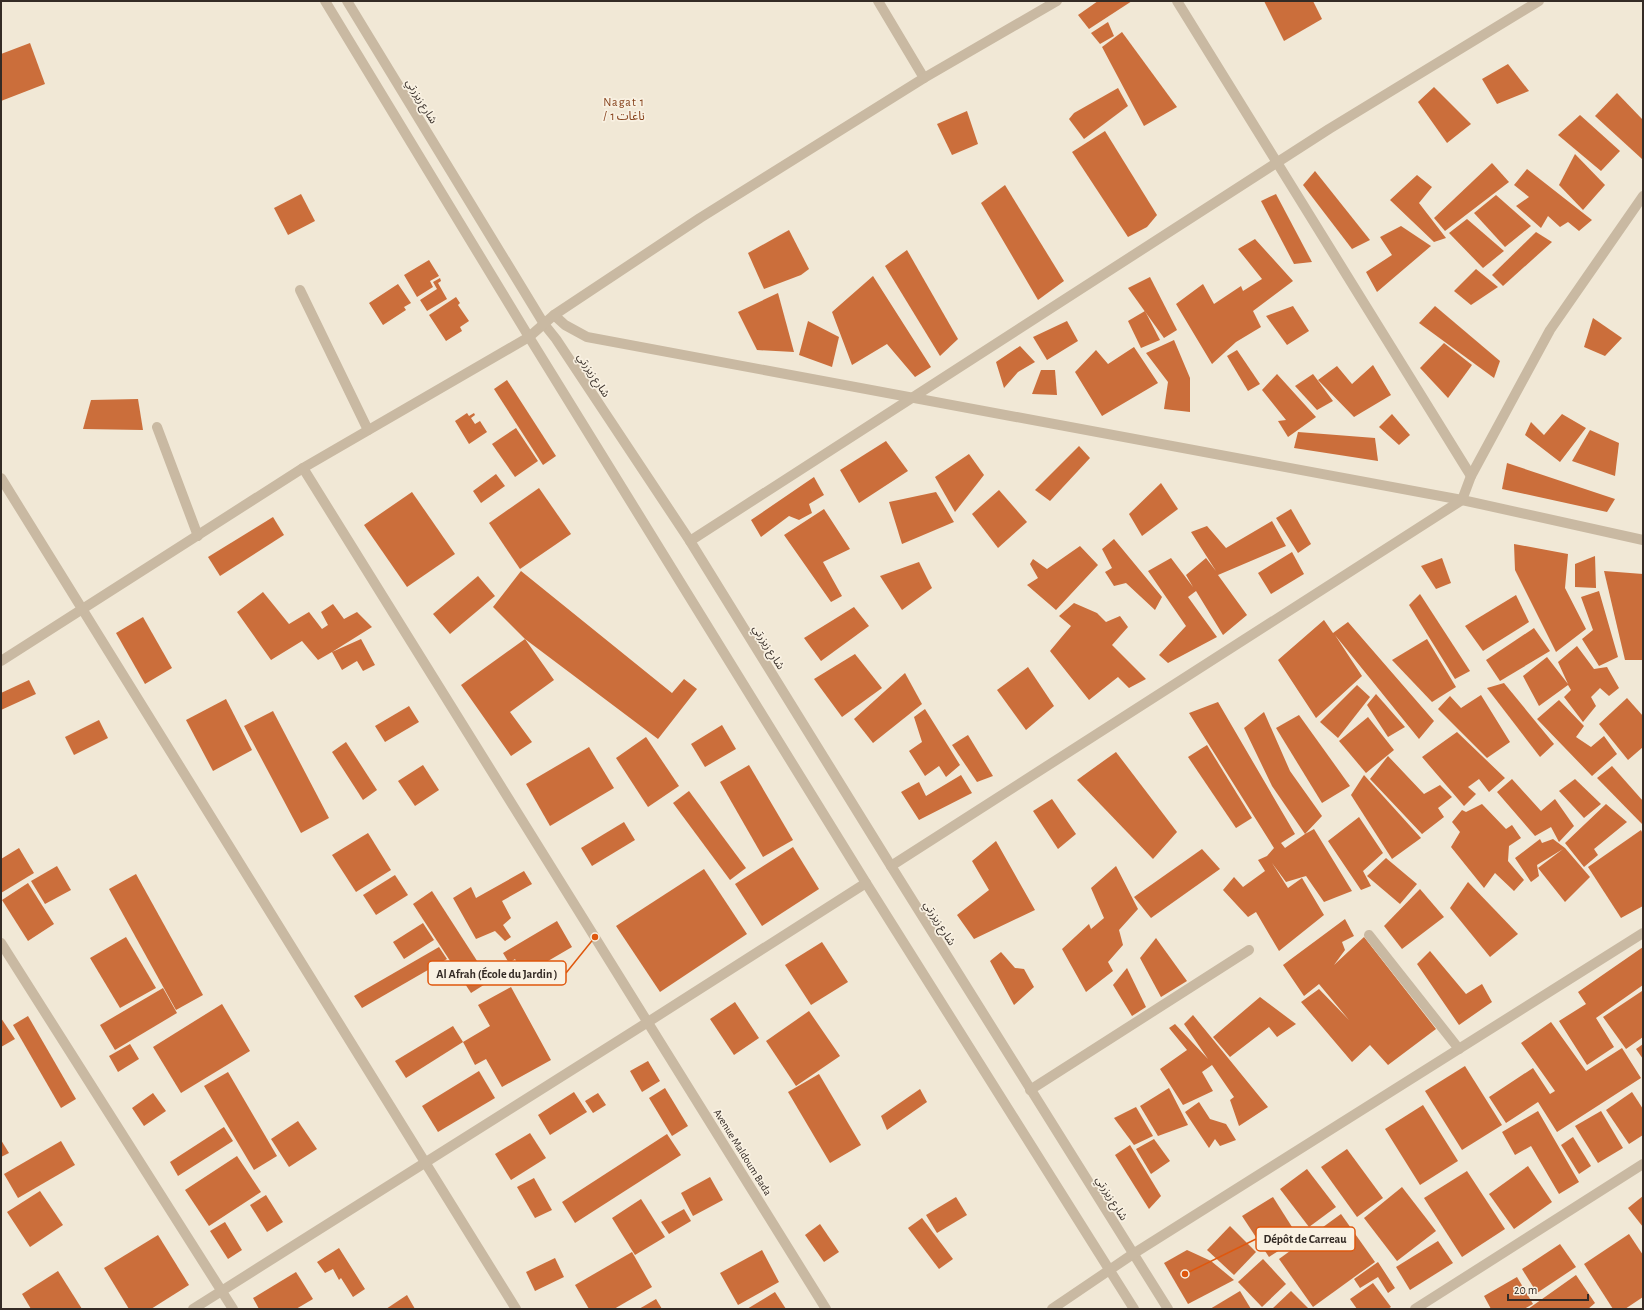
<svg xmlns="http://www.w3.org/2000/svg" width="1644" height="1310" viewBox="0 0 1644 1310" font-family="'Alegreya Sans','Noto Sans Arabic',sans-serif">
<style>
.building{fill:#cb6e3b}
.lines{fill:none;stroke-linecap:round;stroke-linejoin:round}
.minor{stroke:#c9b9a2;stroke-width:10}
.labels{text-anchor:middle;stroke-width:3.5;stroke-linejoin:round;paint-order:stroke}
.street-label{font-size:11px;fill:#342b25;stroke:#f9f1e2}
.neighbourhood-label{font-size:12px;letter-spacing:1px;fill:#85411b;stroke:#f9f1e2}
.leader{fill:none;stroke:#df570d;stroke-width:1.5}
.callout-dot{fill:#df570d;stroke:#f9f1e2;stroke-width:1.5}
.callout{fill:#f9f1e2;stroke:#df570d;stroke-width:1.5}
.callout-label{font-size:12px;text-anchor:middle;font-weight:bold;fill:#342b25}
</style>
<rect width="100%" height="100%" fill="#f1e8d6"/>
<g class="building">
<polygon points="1098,1 1132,1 1089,29 1078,15"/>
<polygon points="1264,1 1313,1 1322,19 1284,41"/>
<polygon points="1108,22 1114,36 1100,44 1091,33"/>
<polygon points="1122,32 1177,107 1144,126 1102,47"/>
<polygon points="30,43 45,84 1,101 1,54"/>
<polygon points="1508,64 1529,91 1497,104 1482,79"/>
<polygon points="1434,87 1471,124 1447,143 1418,102"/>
<polygon points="1118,88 1128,106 1084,139 1069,119 1074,113"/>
<polygon points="1617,93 1643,120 1642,159 1595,116"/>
<polygon points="967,111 978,144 952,155 937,124"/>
<polygon points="1580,115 1620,151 1601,171 1558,135"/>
<polygon points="1105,131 1157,215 1147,227 1128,237 1072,152"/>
<polygon points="1575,154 1605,185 1583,210 1559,185"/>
<polygon points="1492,163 1509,182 1445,231 1434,218"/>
<polygon points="1527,169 1592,220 1579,231 1568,222 1560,227 1548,216 1541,228 1516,206 1529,197 1514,185"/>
<polygon points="1315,171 1370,240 1352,249 1303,185"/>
<polygon points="1417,175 1432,187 1419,203 1446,238 1434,242 1390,200"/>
<polygon points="1005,185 1064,281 1038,300 981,203"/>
<polygon points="301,194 315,221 288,235 274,208"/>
<polygon points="1276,194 1312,262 1294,264 1261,201"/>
<polygon points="1496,195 1531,226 1505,247 1474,213"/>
<polygon points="1467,219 1504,251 1483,268 1449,233"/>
<polygon points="1401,226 1431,246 1377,292 1366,272 1392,255 1380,237"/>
<polygon points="789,230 809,269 801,275 764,289 748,253"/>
<polygon points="1536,232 1552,242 1503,286 1492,275"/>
<polygon points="1255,239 1293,281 1253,311 1261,327 1236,342 1212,364 1176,304 1203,284 1214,304 1241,286 1243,291 1262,279 1238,249"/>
<polygon points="907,250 958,339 940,356 885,266"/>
<polygon points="429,260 439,276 430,281 433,287 417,297 404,275"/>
<polygon points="1476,269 1498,287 1471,305 1454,291"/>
<polygon points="873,276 931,367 915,377 887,344 852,365 832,312"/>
<polygon points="1150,277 1177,330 1164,338 1128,288"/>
<polygon points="440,278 441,281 438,283 447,299 427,311 420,300 437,289 433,282"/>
<polygon points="398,284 411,303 404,307 406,310 383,325 369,303"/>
<polygon points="778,293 794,352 757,350 738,312"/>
<polygon points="456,297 460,303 458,305 469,321 460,327 462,331 446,341 429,315"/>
<polygon points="1293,306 1309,331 1287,345 1266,316"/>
<polygon points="1435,306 1500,361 1494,378 1419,323"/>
<polygon points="1145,311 1160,340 1141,348 1128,321"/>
<polygon points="1593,318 1622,338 1605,356 1584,347"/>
<polygon points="808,321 839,337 832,367 799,355"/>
<polygon points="1067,321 1078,341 1047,360 1033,337"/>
<polygon points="1174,340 1190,378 1190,412 1164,409 1168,382 1146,353"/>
<polygon points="1444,343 1472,365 1448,398 1420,368"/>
<polygon points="1020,346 1035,362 1018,372 1004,388 996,362"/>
<polygon points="1134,347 1158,383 1102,416 1075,372 1096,350 1108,364"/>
<polygon points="1237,350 1260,384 1248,391 1227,356"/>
<polygon points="1373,365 1391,395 1354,417 1318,380 1337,366 1352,384"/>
<polygon points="1041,370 1055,370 1057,395 1032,394"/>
<polygon points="1277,374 1316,417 1288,437 1278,421 1286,420 1262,390"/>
<polygon points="1313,374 1333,401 1317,410 1295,386"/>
<polygon points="507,380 556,456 543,465 494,389"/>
<polygon points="138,399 143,430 83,429 91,400"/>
<polygon points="467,413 469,416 474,413 475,415 471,418 475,424 480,421 487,432 469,444 455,421"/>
<polygon points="1392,414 1410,435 1399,445 1379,427"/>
<polygon points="1562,414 1586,428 1560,462 1525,435 1531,422 1544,435"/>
<polygon points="516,428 538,461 515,477 492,444"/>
<polygon points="1590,430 1619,443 1615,476 1572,461"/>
<polygon points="1298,432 1375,438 1378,461 1294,448"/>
<polygon points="886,441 908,471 859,503 840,470"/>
<polygon points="1079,446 1090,458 1050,501 1035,490"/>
<polygon points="969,454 984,475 955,512 935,477"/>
<polygon points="1507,463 1615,499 1607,512 1502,489"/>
<polygon points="496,474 505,486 481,503 473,491"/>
<polygon points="814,477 824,495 809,504 812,513 799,520 789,516 761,537 751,520"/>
<polygon points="1161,483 1178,509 1142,536 1129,514"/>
<polygon points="539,488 571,534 520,569 489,523"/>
<polygon points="999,490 1027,522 998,548 972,514"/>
<polygon points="412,492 455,554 407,587 364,525"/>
<polygon points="936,492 954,522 902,544 889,502"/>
<polygon points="824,509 850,549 823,562 842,596 831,602 784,535"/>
<polygon points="1291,509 1311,544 1298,553 1276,518"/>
<polygon points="273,517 284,535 220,576 208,557"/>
<polygon points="1272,521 1286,546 1218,575 1247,615 1223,635 1196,591 1188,597 1217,637 1168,663 1159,655 1186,626 1148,571 1171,558 1193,587 1186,575 1206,558 1216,571 1191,532 1207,526 1226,548"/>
<polygon points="1114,539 1162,597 1155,610 1126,583 1114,586 1105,572 1112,568 1102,549"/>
<polygon points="1514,544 1568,554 1565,588 1586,629 1556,652 1515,570"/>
<polygon points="1080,546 1098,565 1056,610 1027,585 1038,578 1030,564 1033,559 1047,569"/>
<polygon points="1292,552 1304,574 1271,594 1258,573"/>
<polygon points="1595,556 1596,588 1575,587 1575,564"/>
<polygon points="1442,558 1451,583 1436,589 1421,566"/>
<polygon points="919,562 932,588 902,610 880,576"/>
<polygon points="521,571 672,693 684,679 697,689 658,739 525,639 493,607"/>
<polygon points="1604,571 1643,574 1643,660 1625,660"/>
<polygon points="478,576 495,596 450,634 433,614"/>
<polygon points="1599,591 1618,657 1599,666 1582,639 1593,630 1581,597"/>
<polygon points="263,592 289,624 309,612 322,629 328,625 321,612 333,604 344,619 357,612 372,627 332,652 361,639 375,665 363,671 357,661 342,670 332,652 318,660 302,641 271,660 237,612"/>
<polygon points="1420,594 1470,671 1455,679 1409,605"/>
<polygon points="1516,595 1529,622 1483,651 1465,626"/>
<polygon points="1074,603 1097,613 1106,622 1120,616 1128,627 1112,645 1146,679 1129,688 1118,677 1089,700 1050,651 1071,626 1059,616"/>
<polygon points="854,607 869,626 821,661 804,638"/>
<polygon points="143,617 172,668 145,684 116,633"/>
<polygon points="1324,620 1333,633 1348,622 1434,721 1419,739 1335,635 1362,676 1316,718 1278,660"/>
<polygon points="1534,628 1550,651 1500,681 1486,660"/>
<polygon points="525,639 554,680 510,712 532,742 511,756 461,685"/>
<polygon points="1427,639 1456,687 1432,702 1392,660"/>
<polygon points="1577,646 1594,669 1607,667 1619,688 1609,696 1600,688 1591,697 1596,706 1583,722 1564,697 1571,690 1568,685 1539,706 1523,676 1547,657 1568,684 1558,662"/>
<polygon points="855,654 882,688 842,717 814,679"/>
<polygon points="1028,667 1054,706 1026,730 997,690"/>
<polygon points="905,673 922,704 873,743 854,719"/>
<polygon points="29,680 36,694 1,710 1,693"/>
<polygon points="1504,683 1554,744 1540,757 1487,688"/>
<polygon points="1357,685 1370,697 1338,738 1320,722"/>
<polygon points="1376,694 1405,727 1388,737 1367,705"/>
<polygon points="1481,695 1510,742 1487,758 1438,709 1450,696 1461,708"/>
<polygon points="1627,698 1643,716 1643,747 1628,760 1599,724"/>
<polygon points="226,699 252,750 213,771 186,720"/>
<polygon points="1559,700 1584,726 1576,737 1591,747 1604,736 1617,754 1592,776 1537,719"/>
<polygon points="1218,702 1295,834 1281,843 1285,848 1305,834 1272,786 1244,728 1264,712 1290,771 1322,816 1305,834 1314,829 1352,891 1324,902 1306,876 1286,882 1272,863 1288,888 1302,878 1324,915 1279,951 1256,912 1248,917 1223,890 1234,877 1243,887 1265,871 1258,860 1267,856 1274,848 1189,713"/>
<polygon points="409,706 419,722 385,742 375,726"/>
<polygon points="925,709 960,765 946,777 939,766 925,776 909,751 922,742 914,717"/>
<polygon points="273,711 329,818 301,833 244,726"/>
<polygon points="1299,715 1350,786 1322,803 1276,728"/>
<polygon points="1368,717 1394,750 1366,773 1339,741"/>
<polygon points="99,720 108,738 74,755 65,737"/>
<polygon points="722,725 736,749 705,767 691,744"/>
<polygon points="1457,732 1505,778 1489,792 1479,779 1468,787 1476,794 1464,806 1422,757"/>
<polygon points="968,735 993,776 977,782 952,745"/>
<polygon points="646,737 679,786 648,807 616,758"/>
<polygon points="346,742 377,790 363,800 332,752"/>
<polygon points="1207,745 1252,818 1236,828 1188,757"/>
<polygon points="589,747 614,788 550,826 526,784"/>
<polygon points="1116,752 1177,832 1153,859 1077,780"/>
<polygon points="1388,756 1424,794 1440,785 1452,797 1438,808 1444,817 1422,834 1370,779"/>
<polygon points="423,765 439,790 415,806 398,781"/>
<polygon points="749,765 793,840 763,857 720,782"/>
<polygon points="1612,766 1643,801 1643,825 1597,778"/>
<polygon points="961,775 972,793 919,820 901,792 919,782 926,796"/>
<polygon points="1364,775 1421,838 1392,859 1351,795"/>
<polygon points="1512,779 1541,811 1555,799 1574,826 1559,842 1551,827 1535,836 1497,792"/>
<polygon points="1575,779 1601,804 1584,818 1559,791"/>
<polygon points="689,791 746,868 730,880 673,803"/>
<polygon points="1052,799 1076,834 1058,849 1033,811"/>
<polygon points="1482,804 1506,829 1512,825 1521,838 1509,846 1508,861 1524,880 1514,891 1495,873 1484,888 1451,847 1460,832 1452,822 1462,810 1466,812"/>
<polygon points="1606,804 1627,822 1594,849 1598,855 1584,867 1565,843"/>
<polygon points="1359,817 1383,853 1363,871 1371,886 1361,890 1328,841"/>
<polygon points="624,822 635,840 592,866 581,848"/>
<polygon points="1641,830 1643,834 1643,906 1621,918 1588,867"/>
<polygon points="368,833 391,870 356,892 332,855"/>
<polygon points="1540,839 1542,843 1553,839 1565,848 1590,877 1565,902 1538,868 1563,849 1537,865 1539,876 1531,882 1515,858"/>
<polygon points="996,841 1035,910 974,939 957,915 989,890 972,861"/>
<polygon points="793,847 819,889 762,926 735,884"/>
<polygon points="19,848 34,873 1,893 1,859"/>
<polygon points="1202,849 1220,869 1151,918 1134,897"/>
<polygon points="1386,858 1417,884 1400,904 1367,876"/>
<polygon points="57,866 71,890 45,904 31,881"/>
<polygon points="1116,866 1138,909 1119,930 1123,945 1108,962 1113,971 1086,992 1062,949 1089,924 1091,929 1104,918 1091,888"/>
<polygon points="704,869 747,934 660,992 616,926"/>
<polygon points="524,871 532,884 502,901 511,918 503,925 511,937 505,941 495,931 476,939 453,898 471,887 476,898"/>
<polygon points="136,874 203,995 176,1010 109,889"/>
<polygon points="395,875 408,895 376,915 363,895"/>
<polygon points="1468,882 1518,934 1490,957 1450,908"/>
<polygon points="28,883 54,924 28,941 2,900"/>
<polygon points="1420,889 1444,917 1402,949 1384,926"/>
<polygon points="432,891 490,981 471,993 413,904"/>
<polygon points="1345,919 1354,936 1342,942 1345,950 1334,965 1364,937 1436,1029 1388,1065 1370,1045 1352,1062 1301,1002 1319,989 1349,1020 1319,984 1304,996 1283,965"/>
<polygon points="557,921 572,947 524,975 515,959 509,963 503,953"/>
<polygon points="423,923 434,940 404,959 393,942"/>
<polygon points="126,937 156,988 120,1008 90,958"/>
<polygon points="1156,938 1187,981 1161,997 1140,958"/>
<polygon points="822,942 848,982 811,1005 785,965"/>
<polygon points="439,947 447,959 362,1008 354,996"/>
<polygon points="1643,947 1643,985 1596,1018 1614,1047 1587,1065 1559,1021 1586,1004 1578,992"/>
<polygon points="1430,951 1466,994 1482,984 1492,1002 1459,1025 1417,964"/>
<polygon points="1001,952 1015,968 1024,969 1034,987 1014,1005 990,961"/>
<polygon points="1127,968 1146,1007 1132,1016 1113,985"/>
<polygon points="511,987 551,1060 502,1087 486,1059 475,1065 463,1042 490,1026 478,1005"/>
<polygon points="163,988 177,1013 115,1050 100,1025"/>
<polygon points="1642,991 1643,992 1643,1037 1626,1049 1603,1017"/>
<polygon points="1260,997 1296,1024 1277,1037 1269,1027 1230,1057 1213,1037"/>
<polygon points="735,1002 759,1038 734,1055 710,1019"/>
<polygon points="222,1004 250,1051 181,1093 153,1047"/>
<polygon points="809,1011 840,1056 796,1086 766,1041"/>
<polygon points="1193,1015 1268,1107 1239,1126 1230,1100 1234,1097 1212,1065 1202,1072 1213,1091 1183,1105 1160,1069 1187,1050 1169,1028 1175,1024 1208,1059 1184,1024"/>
<polygon points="28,1016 76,1099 61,1108 13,1025"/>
<polygon points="1,1018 15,1039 1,1047"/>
<polygon points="1551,1022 1586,1071 1622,1048 1641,1078 1557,1132 1538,1102 1506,1123 1489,1097 1533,1068 1550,1094 1555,1091 1521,1043"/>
<polygon points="453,1026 463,1042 406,1078 395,1061"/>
<polygon points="130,1044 139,1059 118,1072 109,1056"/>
<polygon points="1643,1044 1643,1059 1636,1049"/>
<polygon points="648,1061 660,1081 642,1092 630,1071"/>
<polygon points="1465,1066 1502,1125 1462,1150 1425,1091"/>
<polygon points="479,1071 495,1098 438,1132 422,1106"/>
<polygon points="228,1072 277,1156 254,1170 204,1086"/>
<polygon points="819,1074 861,1145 830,1163 788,1092"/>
<polygon points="665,1088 688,1126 672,1136 649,1098"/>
<polygon points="1169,1088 1188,1125 1158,1136 1140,1106"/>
<polygon points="920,1089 927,1102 887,1130 881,1116"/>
<polygon points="574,1092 587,1112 550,1135 538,1115"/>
<polygon points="1632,1092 1643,1109 1643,1135 1629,1144 1606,1110"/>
<polygon points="153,1093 166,1111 144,1126 132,1108"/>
<polygon points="598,1093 606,1105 593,1113 585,1101"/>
<polygon points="1199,1102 1210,1119 1226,1124 1236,1140 1220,1146 1215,1139 1209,1148 1185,1112"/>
<polygon points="1423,1105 1458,1161 1420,1185 1385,1129"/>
<polygon points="1136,1107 1153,1136 1134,1145 1114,1118"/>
<polygon points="1538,1111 1579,1182 1559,1194 1531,1146 1515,1155 1502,1132"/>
<polygon points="1601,1111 1623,1148 1598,1163 1575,1126"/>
<polygon points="298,1121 317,1149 289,1167 271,1139"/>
<polygon points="224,1127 233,1141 178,1176 170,1162"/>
<polygon points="530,1133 546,1158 511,1180 495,1154"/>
<polygon points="667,1134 681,1155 575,1223 562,1202"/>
<polygon points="1573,1137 1591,1166 1579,1174 1561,1145"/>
<polygon points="1154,1139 1170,1161 1151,1174 1136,1149"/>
<polygon points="1,1140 9,1153 1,1157"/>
<polygon points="61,1141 75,1165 18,1198 4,1174"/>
<polygon points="1130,1145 1161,1196 1149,1209 1115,1155"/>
<polygon points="1347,1149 1383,1198 1357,1217 1321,1167"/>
<polygon points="237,1156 261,1192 209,1226 185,1190"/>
<polygon points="1528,1166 1552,1202 1514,1229 1489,1194"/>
<polygon points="1307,1169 1336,1207 1309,1227 1280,1189"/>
<polygon points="1467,1171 1505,1229 1462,1257 1424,1198"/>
<polygon points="710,1177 723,1200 693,1216 681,1193"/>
<polygon points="534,1178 552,1210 535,1218 517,1187"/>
<polygon points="1402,1187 1436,1231 1397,1261 1364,1218"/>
<polygon points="40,1191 63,1225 30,1247 7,1212"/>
<polygon points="266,1195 283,1222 267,1232 250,1205"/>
<polygon points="1643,1196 1643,1227 1628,1208"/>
<polygon points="956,1197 967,1215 937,1233 926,1215"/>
<polygon points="1273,1197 1299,1238 1269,1257 1242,1216"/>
<polygon points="641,1199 665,1237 635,1255 612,1218"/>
<polygon points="684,1209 691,1221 669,1234 661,1222"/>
<polygon points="1341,1214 1375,1262 1313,1307 1279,1259"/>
<polygon points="922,1218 953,1259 939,1269 908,1228"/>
<polygon points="225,1222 242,1250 228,1259 210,1231"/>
<polygon points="820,1224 839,1252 824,1262 805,1235"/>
<polygon points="1230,1226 1256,1252 1234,1275 1207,1250"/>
<polygon points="1629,1234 1643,1255 1643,1297 1625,1309 1613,1309 1584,1264"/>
<polygon points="158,1235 189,1285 151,1309 129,1309 104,1268"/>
<polygon points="1438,1241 1453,1263 1410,1290 1396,1267"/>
<polygon points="1560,1244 1576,1267 1537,1293 1522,1269"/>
<polygon points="339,1248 365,1289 353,1297 341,1278 339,1280 333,1269 325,1273 317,1262"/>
<polygon points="762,1250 779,1282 738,1305 720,1273"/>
<polygon points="1187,1250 1211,1261 1234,1280 1188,1304 1164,1263"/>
<polygon points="632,1252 652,1287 614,1309 589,1309 575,1285"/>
<polygon points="555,1258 564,1277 535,1291 526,1272"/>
<polygon points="1263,1259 1286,1284 1262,1307 1238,1282"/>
<polygon points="1378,1262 1395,1288 1388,1293 1378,1277 1360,1288 1354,1279"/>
<polygon points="58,1271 82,1309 31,1309 22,1294"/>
<polygon points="296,1272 313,1299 296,1309 259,1309 253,1298"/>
<polygon points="1576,1275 1595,1303 1588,1309 1528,1309"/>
<polygon points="1517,1277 1533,1304 1524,1309 1491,1309 1484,1296"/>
<polygon points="1373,1283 1391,1307 1388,1309 1357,1309 1350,1299"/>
<polygon points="1240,1291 1251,1309 1210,1309"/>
<polygon points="1291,1291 1309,1309 1272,1309"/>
<polygon points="775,1292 786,1309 747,1309"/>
<polygon points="407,1295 415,1309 386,1309"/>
<polygon points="656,1299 662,1309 639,1309"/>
</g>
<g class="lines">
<g class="minor">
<polyline points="325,1 529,337 866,883 1134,1309"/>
<polyline points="347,1 544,324 556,339 690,541 891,866 1168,1309"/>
<polyline points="878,1 924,78"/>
<polyline points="1177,1 1471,476"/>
<polyline points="300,290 368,430"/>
<polyline points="554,315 565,325 587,337 1462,500 1643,540"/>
<polyline points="157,427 198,536"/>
<polyline points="303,468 826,1309"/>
<polyline points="1,478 516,1309"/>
<polyline points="690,541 1329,129 1539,1"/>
<polyline points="1,661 303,468 529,337 554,315 700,218 924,78 1057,1"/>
<polyline points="891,866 1462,500 1471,476 1550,330 1643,196"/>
<polyline points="1369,935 1459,1049"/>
<polyline points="1,943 233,1309"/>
<polyline points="1030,1090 1249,950"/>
<polyline points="193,1309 648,1022 866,883"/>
<polyline points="1052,1309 1133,1254 1643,933"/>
<polyline points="1415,1309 1643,1164"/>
</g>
</g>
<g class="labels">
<g class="street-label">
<text transform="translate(422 101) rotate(59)" y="4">شارع زيزرتي</text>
<text transform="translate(594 375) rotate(57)" y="4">شارع زيزرتي</text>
<text transform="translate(769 647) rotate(58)" y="4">شارع زيزرتي</text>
<text transform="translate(940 923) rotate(58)" y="4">شارع زيزرتي</text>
<text transform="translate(743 1152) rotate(58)" y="4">Avenue Maldoum Bada</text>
<text transform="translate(1112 1198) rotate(58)" y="4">شارع زيزرتي</text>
</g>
<g class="neighbourhood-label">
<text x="624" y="106">Nagat 1<tspan x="624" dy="14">/ ناغات 1</tspan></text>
</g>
</g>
<path class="leader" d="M595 937L566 973M1185 1274L1256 1239"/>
<g class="callout-dot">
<circle cx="595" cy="937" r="4"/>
<circle cx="1185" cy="1274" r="4"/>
</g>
<g class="callout">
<rect x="428" y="961" width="138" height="24" rx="4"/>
<rect x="1256" y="1227" width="99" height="24" rx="4"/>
</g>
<g class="callout-label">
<text x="497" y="978">Al Afrah (École du Jardin )</text>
<text x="1305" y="1243">Dépôt de Carreau</text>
</g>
<rect width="1644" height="1310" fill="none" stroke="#342b25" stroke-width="4"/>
<path d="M1508 1294v6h80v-6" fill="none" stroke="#342b25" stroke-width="2"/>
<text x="1514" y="1294" font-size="12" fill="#342b25" stroke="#f9f1e2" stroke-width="3" paint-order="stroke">20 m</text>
</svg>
